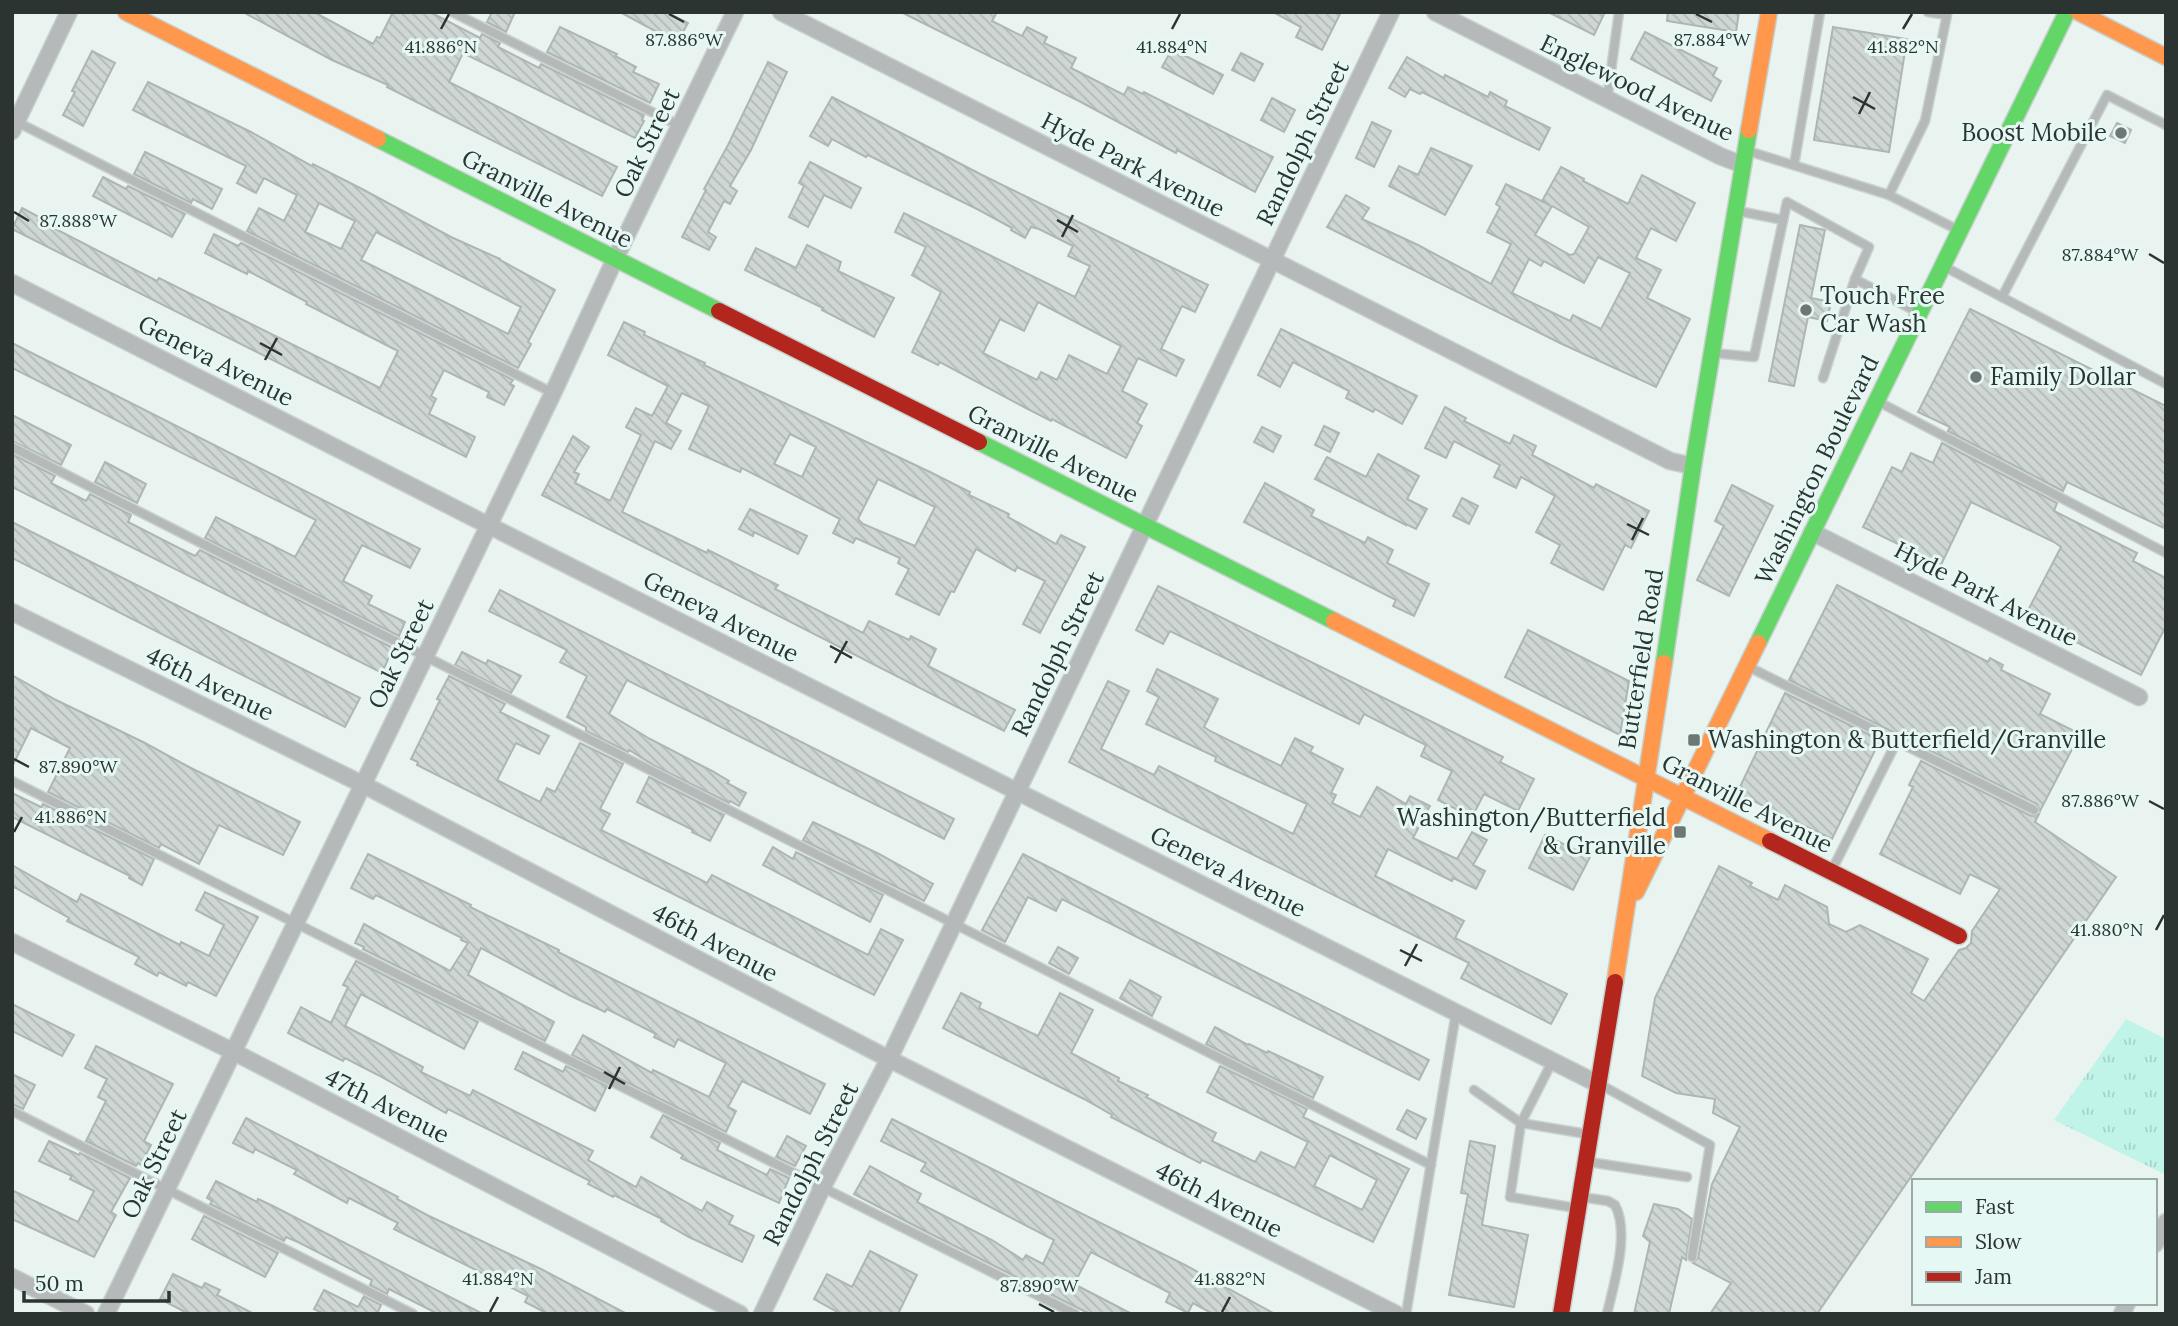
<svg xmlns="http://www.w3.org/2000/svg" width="2178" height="1326" viewBox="0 0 2178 1326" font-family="Lora,serif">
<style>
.grass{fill:url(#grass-tufts)}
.building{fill:url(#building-back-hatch);stroke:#aeb6b4;stroke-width:2;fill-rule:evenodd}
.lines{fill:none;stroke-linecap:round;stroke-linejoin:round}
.lane-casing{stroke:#c8d1ce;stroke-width:11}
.street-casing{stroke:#c8d1ce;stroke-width:19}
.fast-casing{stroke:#c8d1ce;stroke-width:19}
.slow-casing{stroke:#c8d1ce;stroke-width:19}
.jam-casing{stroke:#c8d1ce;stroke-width:19}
.lane{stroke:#b6b9b9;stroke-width:8}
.street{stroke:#b6b9b9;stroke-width:16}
.fast{stroke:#63d668;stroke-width:16}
.slow{stroke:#ff974d;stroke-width:16}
.jam{stroke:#b3261e;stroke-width:16}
.ticks{fill:none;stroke:#2c3432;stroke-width:2.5}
.poi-dot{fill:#6e7775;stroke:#e5f8f4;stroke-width:2.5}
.labels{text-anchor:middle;stroke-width:6;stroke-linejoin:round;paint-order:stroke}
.street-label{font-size:24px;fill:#2c3432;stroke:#e5f8f4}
.poi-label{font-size:24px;fill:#2c3432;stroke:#e5f8f4;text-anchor:start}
.ticks-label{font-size:18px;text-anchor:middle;fill:#2c3432;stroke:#e5f8f4;stroke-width:6;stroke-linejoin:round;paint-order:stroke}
</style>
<defs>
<pattern id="grass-tufts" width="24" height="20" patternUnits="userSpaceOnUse" patternTransform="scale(1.75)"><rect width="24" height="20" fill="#c1f4e9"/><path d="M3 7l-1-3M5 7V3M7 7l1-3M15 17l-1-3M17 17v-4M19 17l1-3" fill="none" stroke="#a6d2c8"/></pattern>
<pattern id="building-back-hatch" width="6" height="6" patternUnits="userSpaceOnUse" patternTransform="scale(1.75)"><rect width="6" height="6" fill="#cfd7d5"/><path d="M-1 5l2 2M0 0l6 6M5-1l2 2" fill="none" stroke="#b2b9b7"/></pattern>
</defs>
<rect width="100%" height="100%" fill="#e9f4f1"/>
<polygon class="grass" points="2126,1019 2166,1039 2166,1175 2054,1120"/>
<g class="building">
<polygon points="243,12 314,12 373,44 377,37 380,38 393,12 430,12 480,38 482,34 500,43 498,47 539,68 541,64 644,115 642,120 644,121 635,138 463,53 449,82 617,167 602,196 387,87 388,85 332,60"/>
<polygon points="492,12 515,12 506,32 487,22"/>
<polygon points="620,12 666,12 688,23 677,43"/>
<polygon points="901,12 997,12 992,21 1022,36 1027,27 1047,37 1044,43 1076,58 1071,68 1124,95 1128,87 1143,94 1144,92 1273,157 1255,192 1177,150 1176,153 1079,101"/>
<polygon points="1273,12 1341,12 1322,50 1296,37 1301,27"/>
<polygon points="1548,12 1605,12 1594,35"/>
<polygon points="1668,12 1739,12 1736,32 1667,21"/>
<polygon points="560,27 617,54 615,56 636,67 633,72 659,84 650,103 547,52"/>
<polygon points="1833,27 1907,39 1889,152 1814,140"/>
<polygon points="1645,32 1717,68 1713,76 1721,81 1711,101 1631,59"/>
<polygon points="1172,49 1223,75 1213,94 1162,67"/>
<polygon points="92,51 115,63 83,126 63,115 75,92 72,91"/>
<polygon points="1241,53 1263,64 1254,81 1232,70"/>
<polygon points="1407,57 1444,78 1445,75 1488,97 1490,92 1507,101 1505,106 1550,128 1539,150 1422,92 1420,94 1410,89 1405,97 1389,88"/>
<polygon points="768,62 787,72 751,150 730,186 737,191 730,204 724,201 708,232 716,237 709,250 682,237 706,190 704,189 728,145"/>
<path d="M148 82 251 132 312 166 313 164 362 189 451 237 500 259V260L555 290 528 342 531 344 518 368 247 231 259 208 284 221 297 195 264 178 256 193 237 183 246 166 133 110ZM319 203 355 221 341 249 305 232ZM376 232 521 307 508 334 361 260Z"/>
<path d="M832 97 982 175 1208 285 1195 312 1182 306 1161 349 1184 360 1176 376 1138 358 1122 391 1147 404 1137 423 1142 426 1126 458 1052 419 1051 421 1024 407 940 362 938 365 912 352 941 292 912 275 926 247 895 232 904 213 1075 297 1090 266 1068 256 1073 246 1039 229 1031 227 1025 238 1011 230 1012 228 979 210 868 155 866 157 832 139 828 146 810 136ZM1038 302 1121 346 1107 374 1069 355 1057 380 1041 372 1037 380 983 353 1000 319 1024 331Z"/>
<polygon points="1272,98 1295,110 1284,132 1261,120"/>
<polygon points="1372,122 1391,131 1374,167 1356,158"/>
<polygon points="2117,123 2131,130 2125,143 2110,136"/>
<polygon points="1431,148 1472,166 1445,215 1389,186 1399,166 1418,175"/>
<polygon points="145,152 222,189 212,209 193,199 191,203 134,174"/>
<polygon points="810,162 861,188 851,208 824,195 808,227 789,217 804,186 799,183"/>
<path d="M1561 167 1584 179 1583 181 1628 204 1642 175 1695 203 1676 241 1651 228 1636 258 1661 270 1647 298 1690 319 1656 387 1560 343 1327 227 1346 195 1369 208 1362 219 1418 245 1491 284 1511 244 1487 232 1500 207 1496 204 1506 184 1550 205 1542 201ZM1552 206 1589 227 1574 254 1570 255 1535 235ZM1598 257 1630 273 1601 329 1573 315 1570 321 1512 293 1529 259 1541 266 1544 261 1584 283Z"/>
<polygon points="103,177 126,189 128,186 185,214 172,237 93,196"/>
<polygon points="22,208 39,217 38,220 157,281 159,278 380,388 398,351 306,304 307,302 248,271 247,274 205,253 214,234 238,246 241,243 513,380 510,384 514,386 504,405 487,397 489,392 444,370 431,396 436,399 429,414 475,437 466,457 12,229"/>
<polygon points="1800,225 1825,230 1811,298 1831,302 1827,321 1808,317 1794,386 1769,381"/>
<polygon points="807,245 841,262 838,271 894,298 874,337 822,310 823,308 745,270 756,248 796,268"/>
<polygon points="1970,309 2166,406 2166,529 2067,482 2063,491 1948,431 1950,427 1918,412"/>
<path d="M624 322 645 332 644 335 705 363 704 365 930 472 970 492 969 495 1009 514 1008 517 1056 544 1061 535 1085 547 1040 633 1023 624 1045 581 1017 567 1015 571 976 549 954 592 951 591 939 615 896 594 909 569 898 563 900 558 856 538 853 543 833 533 840 519 742 468 740 472 689 449 709 406 682 393 666 423 681 431 671 449 655 441 622 512 707 553 708 550 778 585 775 589 863 633 869 621 909 640 911 636 936 649 928 666 1015 710 1004 731 542 495 573 436 589 447 574 472 579 474 575 483 610 501 641 435 626 427 636 408 652 416 668 386 608 355ZM790 434 816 447 802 477 774 464ZM878 479 935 507 915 546 863 524 858 519Z"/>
<polygon points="1281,329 1417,396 1402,424 1375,409 1373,412 1346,398 1349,391 1293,362 1280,387 1258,375"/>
<polygon points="12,343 420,549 410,568 362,545 343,581 372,596 368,604 405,622 399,636 205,538 216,517 295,557 316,520 12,368"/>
<polygon points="1445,407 1466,418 1464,421 1510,444 1514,435 1536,446 1532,455 1594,488 1596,484 1649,511 1631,548 1625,545 1603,590 1551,563 1560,545 1536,532 1555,496 1521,477 1516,488 1494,477 1500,465 1454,441 1446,458 1425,448"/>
<polygon points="12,415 71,445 61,465 12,441"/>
<polygon points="1324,426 1339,433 1330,452 1315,445"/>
<polygon points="1262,427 1281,436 1273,452 1254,442"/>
<polygon points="1942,443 2057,503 2054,511 2137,553 2133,561 2166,578 2166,626 2141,675 2025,616 2061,547 2054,542 1971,502 1941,565 1863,527 1892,467 1902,472 1911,453 1933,463"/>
<polygon points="12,454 55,476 51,483 86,501 90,494 131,515 128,522 171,544 195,556 200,550 393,648 382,673 12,487"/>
<polygon points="1378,454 1419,476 1407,499 1427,509 1416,529 1406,524 1406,525 1315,479 1327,457 1366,477"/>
<polygon points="105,462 146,484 137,503 95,482"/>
<polygon points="1265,483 1314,510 1311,516 1365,543 1368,537 1393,550 1387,563 1429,584 1414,616 1393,606 1396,600 1244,522"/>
<polygon points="1732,485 1773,506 1729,596 1697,580 1724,526 1715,521"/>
<polygon points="1462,498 1478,506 1469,524 1453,516"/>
<polygon points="750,509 807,536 798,554 754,532 753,536 739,529"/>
<polygon points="12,522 360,698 345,727 12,558"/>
<polygon points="1837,585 1988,662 1990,658 2003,665 2001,670 2050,694 2040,714 2080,734 2040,811 2037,804 1789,680"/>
<polygon points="1158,586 1503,757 1500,762 1534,779 1518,811 1484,794 1472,817 1438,800 1452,771 1421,756 1426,745 1364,714 1359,724 1170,631 1163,644 1136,630"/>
<polygon points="500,590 954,819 944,839 627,680 609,714 650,739 712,771 729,781 727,783 746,793 739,806 730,801 729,803 655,766 629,750 628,752 586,731 586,727 567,717 587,676 560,662 567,650 489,611"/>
<polygon points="1528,630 1629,681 1620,735 1505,677"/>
<polygon points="462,652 486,664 488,660 521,676 511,693 455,665"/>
<polygon points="1157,669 1218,699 1204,727 1210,731 1281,766 1295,738 1313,747 1310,752 1343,769 1331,793 1336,795 1332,803 1360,817 1377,787 1406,804 1410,796 1430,806 1413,838 1442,852 1457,859 1472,832 1487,840 1473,865 1485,871 1476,889 1453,878 1452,881 1388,849 1375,876 1464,921 1455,938 1567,994 1551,1024 1461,978 1469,963 1069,762 1108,681 1129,691 1101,749 1154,775 1159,766 1293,834 1307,804 1232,769 1215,761 1216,757 1146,724 1159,697 1147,691"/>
<polygon points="12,675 56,700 145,743 189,767 300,822 283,855 219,825 199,864 161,844 159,848 48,792 70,748 31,728 12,767"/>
<polygon points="449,676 505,704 500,712 549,736 539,754 516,743 497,780 540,802 547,788 555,792 580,743 623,764 600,809 610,814 601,830 707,883 712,875 868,955 881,929 903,940 874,995 417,765 418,762 411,759 440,700 437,699"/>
<polygon points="1785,693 1880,740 1832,839 1737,793"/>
<polygon points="1921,761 2031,816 2039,814 2035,822 2116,877 1817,1314 1710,1314 1731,1283 1693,1263 1698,1258 1712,1184 1740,1127 1713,1113 1715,1099 1676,1093 1642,1076 1655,998 1719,866 1752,883 1750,886 1778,900 1785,885 1827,907 1829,924 1846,932 1860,925 1928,959 1911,993 1924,1001 1959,950 1966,948 1971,943 1972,931 2000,889 1970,874 1960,894 1880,854 1913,787 1909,785"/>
<polygon points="649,777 724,815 710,841 692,832 693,830 637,802"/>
<polygon points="12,793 41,807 43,804 154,859 142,885 129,878 130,876 12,817"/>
<polygon points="813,822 879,854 933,884 924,901 803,840"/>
<polygon points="1545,835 1590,857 1573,890 1529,868"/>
<polygon points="773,847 793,859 796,852 883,895 870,922 763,865"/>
<polygon points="368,854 471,905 470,907 559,950 558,952 825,1084 810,1114 742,1081 728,1107 736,1111 726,1132 572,1055 583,1035 652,1073 653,1070 709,1097 726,1063 678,1039 674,1047 654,1037 656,1034 607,1009 605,1012 571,996 481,948 468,975 554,1022 545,1041 363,949 364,947 355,943 364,924 450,971 468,943 461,940 462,938 376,895 373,899 351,888"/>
<polygon points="1023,854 1429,1060 1419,1080 1062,899 1056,911 1028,897 1005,942 982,930"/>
<polygon points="12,865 77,902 81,894 180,945 181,942 209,956 224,925 196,910 205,892 258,917 216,996 188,982 186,986 159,972 157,976 135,964 139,957 67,921 69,918 12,886"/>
<polygon points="1058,947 1078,958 1069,974 1049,963"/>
<polygon points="356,961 478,1022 464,1049 361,994 345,1026 423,1067 421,1072 470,1096 473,1090 593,1151 588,1160 636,1187 641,1177 702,1211 707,1202 733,1216 729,1224 754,1236 742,1262 689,1237 661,1221 662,1219 614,1195 613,1197 588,1184 590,1181 448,1109 446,1113 378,1075 345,1058 343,1061 288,1033 301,1007 331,1023 348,987 343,985"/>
<polygon points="1130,980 1161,997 1152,1016 1120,998"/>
<path d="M961 993 981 1003 979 1008 1038 1036 1060 993 1093 1010 1071 1053 1119 1078 1118 1081 1148 1095 1146 1097 1216 1133 1212 1141 1255 1162 1261 1152 1295 1168 1308 1142 1207 1092 1220 1066 1307 1109 1303 1117 1409 1169 1373 1242 1268 1191 1202 1160 1200 1163 1111 1117 1112 1115 1084 1099 943 1028ZM1330 1155 1377 1180 1362 1210 1314 1186Z"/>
<polygon points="12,1004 74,1035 62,1056 12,1031"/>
<polygon points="1215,1027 1248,1045 1249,1044 1267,1053 1268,1051 1323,1077 1313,1098 1206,1044"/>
<polygon points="96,1046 173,1084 144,1141 151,1145 141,1165 138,1163 136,1166 86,1141 106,1101 98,1097 107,1079 85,1068"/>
<polygon points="523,1052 563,1072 566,1066 607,1086 595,1111 515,1069"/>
<polygon points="12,1074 35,1085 23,1109 12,1104"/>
<polygon points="1407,1110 1426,1119 1416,1139 1397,1129"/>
<polygon points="663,1115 720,1143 717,1150 767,1175 770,1169 789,1178 779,1203 696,1165 681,1158 683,1155 651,1137"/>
<polygon points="246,1118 398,1197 397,1199 427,1215 541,1269 627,1314 548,1314 525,1302 528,1296 394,1229 398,1223 349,1198 347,1203 327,1192 294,1174 297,1170 255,1149 253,1153 233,1143"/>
<polygon points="892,1119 1185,1265 1275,1314 1213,1314 1193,1303 1188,1313 1166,1302 1170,1293 1091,1252 1074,1284 1132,1314 1090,1314 923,1230 854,1194 870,1166 921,1194 917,1202 992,1240 1023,1260 1026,1255 1043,1264 1054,1240 921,1171 926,1163 881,1141"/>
<polygon points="787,1136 806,1146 795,1166 776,1157"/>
<polygon points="49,1141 79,1155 80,1153 130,1178 111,1212 116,1215 94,1257 12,1219 12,1190 78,1222 94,1191 70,1179 72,1176 39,1161"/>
<polygon points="1470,1141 1495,1146 1482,1225 1528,1235 1514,1307 1449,1295 1468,1194 1461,1193"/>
<polygon points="216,1181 257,1202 258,1199 273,1206 483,1314 438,1314 389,1289 387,1294 370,1285 372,1280 298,1242 286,1237 284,1241 210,1204 212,1201 207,1198"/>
<polygon points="1654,1204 1678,1209 1692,1219 1686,1260 1682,1257 1669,1314 1634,1314 1650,1242 1643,1236"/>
<polygon points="204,1216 278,1253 265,1277 192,1239"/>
<polygon points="870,1251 917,1275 898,1314 841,1314 814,1299 827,1274 852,1287"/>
<polygon points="173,1274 202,1288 205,1283 220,1290 217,1295 254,1314 189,1314 160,1299"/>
<polygon points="324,1290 358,1307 364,1296 381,1305 377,1314 324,1314 314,1309"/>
</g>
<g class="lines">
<defs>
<g id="lane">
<polyline points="452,12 680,126"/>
<polyline points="1928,12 1947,15 1925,121 1889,195 1958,230"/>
<polyline points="1607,100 1619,12"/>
<polyline points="15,121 553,393"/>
<polyline points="1748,151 1889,195"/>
<polyline points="1794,165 1820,12"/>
<polyline points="1738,211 1783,220"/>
<polyline points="1945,267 2166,384"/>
<polyline points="2002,297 2107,95 2166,125"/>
<polyline points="1713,353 1754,357 1787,202 1869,247 1855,279 1917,312"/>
<polyline points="1823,378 1855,279"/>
<polyline points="1879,402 2166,553"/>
<path d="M12 447C484 688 958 925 1431 1165"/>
<polyline points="1749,667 2034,810"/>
<polyline points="12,781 1075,1314"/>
<polyline points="1832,870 1897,741"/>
<polyline points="1552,1062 1521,1123 1510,1197 1576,1208"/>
<polyline points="1601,1085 1710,1145 1692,1257"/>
<polyline points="1474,1090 1521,1123 1587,1134"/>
<polyline points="12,1111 413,1314"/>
<polyline points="1589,1162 1687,1177"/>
<path d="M1581 1197 1608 1201 1615 1205C1630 1233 1614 1283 1607 1314"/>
<polyline points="1406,1314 1456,1013"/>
</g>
<g id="street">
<polyline points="781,12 1670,461 1693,466"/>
<polyline points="1435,12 1720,156 1743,165"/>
<polyline points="12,131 69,12"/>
<polyline points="12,283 464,513 1598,1084"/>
<polyline points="1812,532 2139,697"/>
<polyline points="12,612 364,785 889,1059 1396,1314"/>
<polyline points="12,942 234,1052 740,1314"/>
<polyline points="2155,1244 2166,1222"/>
<polyline points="12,1277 86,1314"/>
<polyline points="106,1314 553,393 615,259 735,12"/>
<polyline points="762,1314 822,1188 889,1059 1391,12"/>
<polyline points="2122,1314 2127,1303"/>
</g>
<g id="fast">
<polyline points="378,139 719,311"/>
<polyline points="979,442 1334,621"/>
<polyline points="1758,643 2067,12"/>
<polyline points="1664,663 1693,466 1749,130"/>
</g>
<g id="slow">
<polyline points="126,12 378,139"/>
<polyline points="2078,12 2166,57"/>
<polyline points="1749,130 1769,12"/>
<polyline points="1334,621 1770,841"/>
<polyline points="1636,892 1758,643"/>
<polyline points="1615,982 1664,663"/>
</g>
<g id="jam">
<polyline points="719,311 979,442"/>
<polyline points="1770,841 1959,936"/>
<polyline points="1561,1314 1615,982"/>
</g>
</defs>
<use href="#lane" class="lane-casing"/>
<use href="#street" class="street-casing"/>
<use href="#fast" class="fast-casing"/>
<use href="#slow" class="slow-casing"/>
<use href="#jam" class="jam-casing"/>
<use href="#lane" class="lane"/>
<use href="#street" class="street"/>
<use href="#fast" class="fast"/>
<use href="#slow" class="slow"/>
<use href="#jam" class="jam"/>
</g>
<path class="ticks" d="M669 14 684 22M1696 14 1712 22M441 29 449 14M1172 29 1180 14M1903 29 1912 14M1853 97 1875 109M1859 114 1870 92M14 212 29 221M1057 220 1078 232M1062 237 1073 215M2149 254 2164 263M260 343 282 355M265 360 277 338M1627 524 1649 535M1632 540 1643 518M830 646 852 658M835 663 847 641M14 759 29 767M2149 801 2164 809M14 832 22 817M2156 930 2164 915M1400 950 1422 961M1405 966 1417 944M604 1072 625 1084M609 1089 620 1067M1039 1304 1054 1312M490 1312 498 1297M1222 1312 1230 1297"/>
<g class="poi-dot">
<circle cx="2121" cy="133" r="7"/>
<circle cx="1806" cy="310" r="7"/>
<circle cx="1976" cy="377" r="7"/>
<rect x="1687" y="733" width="14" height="14" rx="3.5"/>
<rect x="1673" y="825" width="14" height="14" rx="3.5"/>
</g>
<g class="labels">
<g class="street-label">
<text transform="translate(1637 88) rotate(26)" y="8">Englewood Avenue</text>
<text transform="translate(647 143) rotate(-64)" y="8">Oak Street</text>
<text transform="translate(1303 143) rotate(-64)" y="8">Randolph Street</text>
<text transform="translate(1133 165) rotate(27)" y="8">Hyde Park Avenue</text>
<text transform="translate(547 199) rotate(27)" y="8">Granville Avenue</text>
<text transform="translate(216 361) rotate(27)" y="8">Geneva Avenue</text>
<text transform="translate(1053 454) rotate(27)" y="8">Granville Avenue</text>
<text transform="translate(1817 470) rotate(-64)" y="8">Washington Boulevard</text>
<text transform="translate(1986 594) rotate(27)" y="8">Hyde Park Avenue</text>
<text transform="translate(721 617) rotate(27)" y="8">Geneva Avenue</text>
<text transform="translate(401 654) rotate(-64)" y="8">Oak Street</text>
<text transform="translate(1058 654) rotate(-64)" y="8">Randolph Street</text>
<text transform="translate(1641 659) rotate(-81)" y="8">Butterfield Road</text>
<text transform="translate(210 684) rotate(26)" y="8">46th Avenue</text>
<text transform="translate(1747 804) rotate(27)" y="8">Granville Avenue</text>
<text transform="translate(1228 872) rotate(27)" y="8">Geneva Avenue</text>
<text transform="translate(715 943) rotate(28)" y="8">46th Avenue</text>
<text transform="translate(387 1106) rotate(27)" y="8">47th Avenue</text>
<text transform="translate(154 1164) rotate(-64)" y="8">Oak Street</text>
<text transform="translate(811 1164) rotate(-63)" y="8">Randolph Street</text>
<text transform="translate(1219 1200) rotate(27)" y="8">46th Avenue</text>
</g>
<g class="poi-label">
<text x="2107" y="141" text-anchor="end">Boost Mobile</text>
<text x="1820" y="304">Touch Free<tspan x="1820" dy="28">Car Wash</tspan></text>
<text x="1990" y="385">Family Dollar</text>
<text x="1708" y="748">Washington &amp; Butterfield/Granville</text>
<text x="1666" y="826" text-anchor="end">Washington/Butterfield<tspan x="1666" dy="28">&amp; Granville</tspan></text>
</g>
</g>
<g class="ticks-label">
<text x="684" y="46">87.886°W</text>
<text x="1712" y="46">87.884°W</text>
<text x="441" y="53">41.886°N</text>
<text x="1172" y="53">41.884°N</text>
<text x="1903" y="53">41.882°N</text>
<text x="78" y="227">87.888°W</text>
<text x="2100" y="261">87.884°W</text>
<text x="78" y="773">87.890°W</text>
<text x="2100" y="807">87.886°W</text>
<text x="71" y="823">41.886°N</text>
<text x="2107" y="936">41.880°N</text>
<text x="498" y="1285">41.884°N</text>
<text x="1230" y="1285">41.882°N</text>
<text x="1039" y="1292">87.890°W</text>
</g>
<rect width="2178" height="1326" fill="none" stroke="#2c3432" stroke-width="28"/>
<rect x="1912" y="1179" width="245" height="126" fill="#e5f8f4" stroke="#9baaa6" stroke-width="2"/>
<rect x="1926" y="1202" width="35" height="10" fill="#63d668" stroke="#9baaa6" stroke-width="2"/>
<text x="1975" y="1214" font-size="21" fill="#2c3432">Fast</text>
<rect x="1926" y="1237" width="35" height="10" fill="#ff974d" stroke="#9baaa6" stroke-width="2"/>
<text x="1975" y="1249" font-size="21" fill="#2c3432">Slow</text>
<rect x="1926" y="1272" width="35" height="10" fill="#b3261e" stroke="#9baaa6" stroke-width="2"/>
<text x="1975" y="1284" font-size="21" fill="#2c3432">Jam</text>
<path d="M24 1291v10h145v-10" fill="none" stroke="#2c3432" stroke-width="3.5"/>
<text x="35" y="1291" font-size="21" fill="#2c3432" stroke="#e5f8f4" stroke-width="5" paint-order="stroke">50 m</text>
</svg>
